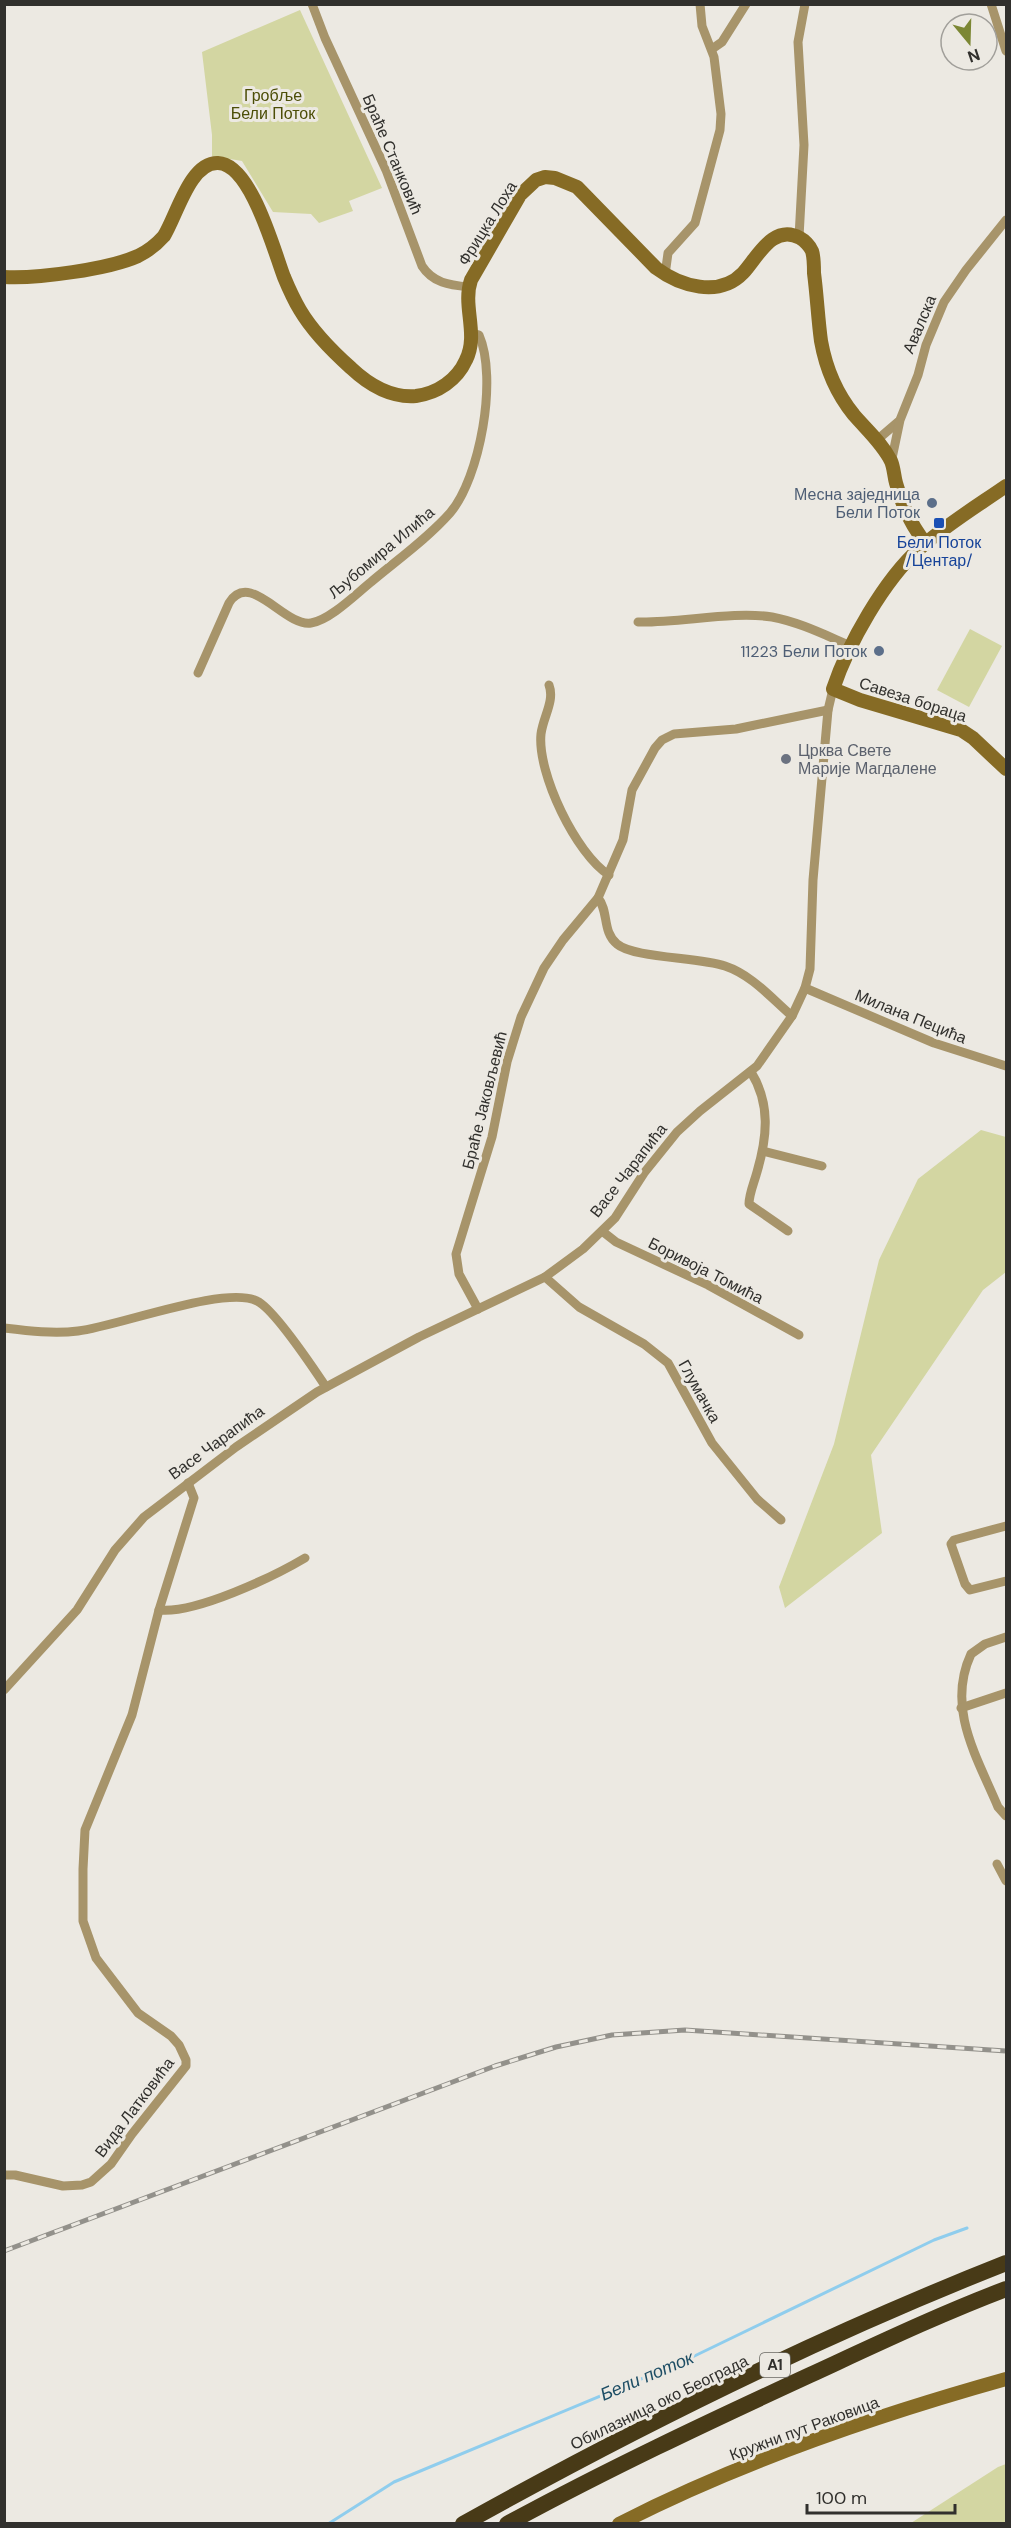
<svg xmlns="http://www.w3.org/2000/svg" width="1011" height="2528" viewBox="0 0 1011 2528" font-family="'DM Sans',sans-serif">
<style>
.green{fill:#d3d6a2}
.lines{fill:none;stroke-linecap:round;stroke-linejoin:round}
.stream{stroke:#8fcded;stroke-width:3}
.street{stroke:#a7946a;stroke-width:9}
.secondary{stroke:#866b25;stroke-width:14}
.highway{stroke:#483a17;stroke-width:16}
.rail-casing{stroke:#93918b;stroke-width:5}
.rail{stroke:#ece9e2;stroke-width:3;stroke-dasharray:9;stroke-linecap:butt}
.service-dot{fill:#5c6f8a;stroke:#ece9e2;stroke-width:2}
.transit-dot{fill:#1a4fb4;stroke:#ece9e2;stroke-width:2}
.worship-dot{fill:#6b7280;stroke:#ece9e2;stroke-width:2}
.labels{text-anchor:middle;stroke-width:6;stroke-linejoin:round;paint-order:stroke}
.shield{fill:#ece9e2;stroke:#696863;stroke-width:1.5}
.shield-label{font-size:15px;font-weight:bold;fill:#31302d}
.park-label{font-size:16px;fill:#4c4e07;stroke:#ece9e2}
.street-label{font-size:16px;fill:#31302d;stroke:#ece9e2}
.service-label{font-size:16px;fill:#4e5e75;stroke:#ece9e2;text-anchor:end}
.transit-label{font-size:16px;fill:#164399;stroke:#ece9e2}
.worship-label{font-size:16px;fill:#5b616d;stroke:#ece9e2;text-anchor:start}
.water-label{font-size:18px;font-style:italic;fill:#1e4e65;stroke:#ece9e2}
</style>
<rect width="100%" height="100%" fill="#ece9e2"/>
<g class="green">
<polygon points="300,10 382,188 349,201 353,211 319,223 311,214 273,212 242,161 212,156 212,135 202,52"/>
<polygon points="970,629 1002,646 969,707 937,690"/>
<polygon points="981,1130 1006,1137 1006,1272 983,1290 871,1455 882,1533 785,1608 779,1587 834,1444 879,1260 918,1179"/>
<polygon points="1006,2464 1006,2523 911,2523 998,2467"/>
</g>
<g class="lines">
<polyline class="stream" points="328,2524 394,2482 682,2362 934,2240 967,2228"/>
<g class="street">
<path d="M312 4 325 38 386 170 422 266C433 283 449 285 469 287"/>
<polyline points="991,4 1006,51"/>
<polyline points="712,49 722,42 746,4"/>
<polyline points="799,237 804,145 798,42 805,4"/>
<polyline points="665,275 668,253 695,223 720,130 721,114 714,57 702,26 700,4"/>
<polyline points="877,440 898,422"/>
<polyline points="891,463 900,420 918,375 926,345 944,302 966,270 1006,220"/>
<path d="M638 622C680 623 732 611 772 617 799 622 825 635 851 646"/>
<path d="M198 673 229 603C250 569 284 627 311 623 330 620 356 594 371 582 397 560 427 539 450 513 480 478 498 378 479 335L472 333"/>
<path d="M549 685C555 701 543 717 541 734 537 773 576 854 609 875"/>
<path d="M598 898C609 911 602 932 617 944 633 958 699 957 725 966 752 975 771 998 792 1016"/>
<polyline points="805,988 934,1043 1006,1066"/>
<path d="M751 1072C771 1104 767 1138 757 1172 754 1183 749 1194 749 1204L788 1231"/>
<polyline points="763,1151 822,1166"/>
<polyline points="602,1231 616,1242 708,1285 799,1335"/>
<polyline points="545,1277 579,1307 644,1344 668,1363 712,1443 757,1499 781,1520"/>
<polyline points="478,1309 459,1274 456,1254 492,1137 507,1062 521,1017 544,968 563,940 598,898 623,840 632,790 655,748 662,740 674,734 736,729 828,710"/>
<path d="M4 1328C29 1331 54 1334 78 1331 119 1326 225 1285 257 1301 274 1309 314 1369 326 1387"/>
<polyline points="1006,1526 954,1540 951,1544 965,1584 970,1590 1006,1581"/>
<path d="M159 1610C195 1614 273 1577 305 1558"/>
<path d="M1006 1637 985 1644 971 1654C946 1708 977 1757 998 1807L1006 1816"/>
<polyline points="4,1690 77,1610 115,1550 144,1517 236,1447 317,1392 419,1337 545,1277 583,1249 615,1218 644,1173 677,1132 700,1111 757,1066 792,1016 805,988 810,969 813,880 828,710 833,689"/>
<polyline points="961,1708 1006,1693"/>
<polyline points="997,1864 1006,1881"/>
<polyline points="4,2175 15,2175 63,2186 82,2185 91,2182 111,2164 132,2134 186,2066 186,2060 179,2045 171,2036 138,2013 96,1958 83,1921 83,1869 85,1830 132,1715 159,1610 194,1498 188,1483"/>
</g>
<g class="secondary">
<path d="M4 277C37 279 109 269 138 256 148 251 157 244 164 236 177 215 190 162 218 163 251 164 274 251 284 277 289 289 294 300 300 310 313 332 332 351 351 368 369 385 391 398 416 396 438 393 457 380 466 360 479 334 462 306 471 280L520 195 536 180 545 177 555 178 577 187 656 268C680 286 719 298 743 273 757 258 773 223 800 238 804 240 810 246 812 251 814 257 814 266 814 273 817 296 818 319 821 341 826 369 836 393 854 415 867 430 882 443 891 461 894 468 894 476 896 483 902 506 911 525 926 544"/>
<path d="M1006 486C977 506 946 525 920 548 884 580 848 644 833 689L860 700 961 730 973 738 1006 769"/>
<path d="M619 2524C742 2461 874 2416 1006 2379"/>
</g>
<g class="highway">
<path d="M463 2524C637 2427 821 2336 1006 2263"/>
<path d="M507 2524C606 2470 708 2422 810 2375 875 2345 940 2314 1006 2289"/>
</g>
<defs>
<polyline id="rail" points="4,2251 495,2066 556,2047 612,2035 685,2030 1006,2051"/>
</defs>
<use href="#rail" class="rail-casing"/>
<use href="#rail" class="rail"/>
</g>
<g class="service-dot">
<circle cx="932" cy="503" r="6"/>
<circle cx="879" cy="651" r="6"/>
</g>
<rect class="transit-dot" x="933" y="517" width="12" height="12" rx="3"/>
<circle class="worship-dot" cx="786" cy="759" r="6"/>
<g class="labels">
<rect class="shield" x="760" y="2353" width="30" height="24" rx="4.5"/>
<g class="shield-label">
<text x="775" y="2370">A1</text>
</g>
<g class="park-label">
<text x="273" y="101">Гробље<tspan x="273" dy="18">Бели Поток</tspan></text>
</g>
<g class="street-label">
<text transform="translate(393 154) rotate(67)" y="6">Браће Станковић</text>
<text transform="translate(487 223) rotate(-58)" y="6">Фрицка Лоха</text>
<text transform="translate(919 324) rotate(-67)" y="6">Авалска</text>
<text transform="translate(381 552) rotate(-40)" y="6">Љубомира Илића</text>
<text transform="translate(913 699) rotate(18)" y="6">Савеза бораца</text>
<text transform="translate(911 1016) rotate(22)" y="6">Милана Пецића</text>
<text transform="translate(484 1100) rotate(-76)" y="6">Браће Јаковљевић</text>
<text transform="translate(628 1170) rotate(-52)" y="6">Васе Чарапића</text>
<text transform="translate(706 1270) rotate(27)" y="6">Боривоја Томића</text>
<text transform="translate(700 1391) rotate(61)" y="6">Глумачка</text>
<text transform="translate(216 1442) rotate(-36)" y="6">Васе Чарапића</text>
<text transform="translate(134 2107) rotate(-53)" y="6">Вида Латковића</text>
<text transform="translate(659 2402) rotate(-26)" y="6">Обилазница око Београда</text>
<text transform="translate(804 2428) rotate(-20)" y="6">Кружни пут Раковица</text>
</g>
<g class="service-label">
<text x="920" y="500">Месна заједница<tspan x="920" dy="18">Бели Поток</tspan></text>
<text x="867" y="657">11223 Бели Поток</text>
</g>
<g class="transit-label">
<text x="939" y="548">Бели Поток<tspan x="939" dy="18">/Центар/</tspan></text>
</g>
<g class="worship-label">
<text x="798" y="756">Црква Свете<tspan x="798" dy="18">Марије Магдалене</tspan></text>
</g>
<g class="water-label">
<text transform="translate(647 2376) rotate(-23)" y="6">Бели поток</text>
</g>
</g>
<rect width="1011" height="2528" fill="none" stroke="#31302d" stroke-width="12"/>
<g transform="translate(969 42) rotate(161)"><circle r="28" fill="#ece9e2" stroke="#a19f9a" stroke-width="1.5"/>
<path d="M0-4.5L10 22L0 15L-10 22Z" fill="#7c8734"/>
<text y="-9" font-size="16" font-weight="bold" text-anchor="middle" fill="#31302d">N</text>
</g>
<path d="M807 2504v9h148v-9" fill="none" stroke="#31302d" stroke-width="3"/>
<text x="816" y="2504" font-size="18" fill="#31302d" stroke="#ece9e2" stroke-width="4.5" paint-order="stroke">100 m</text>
</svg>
